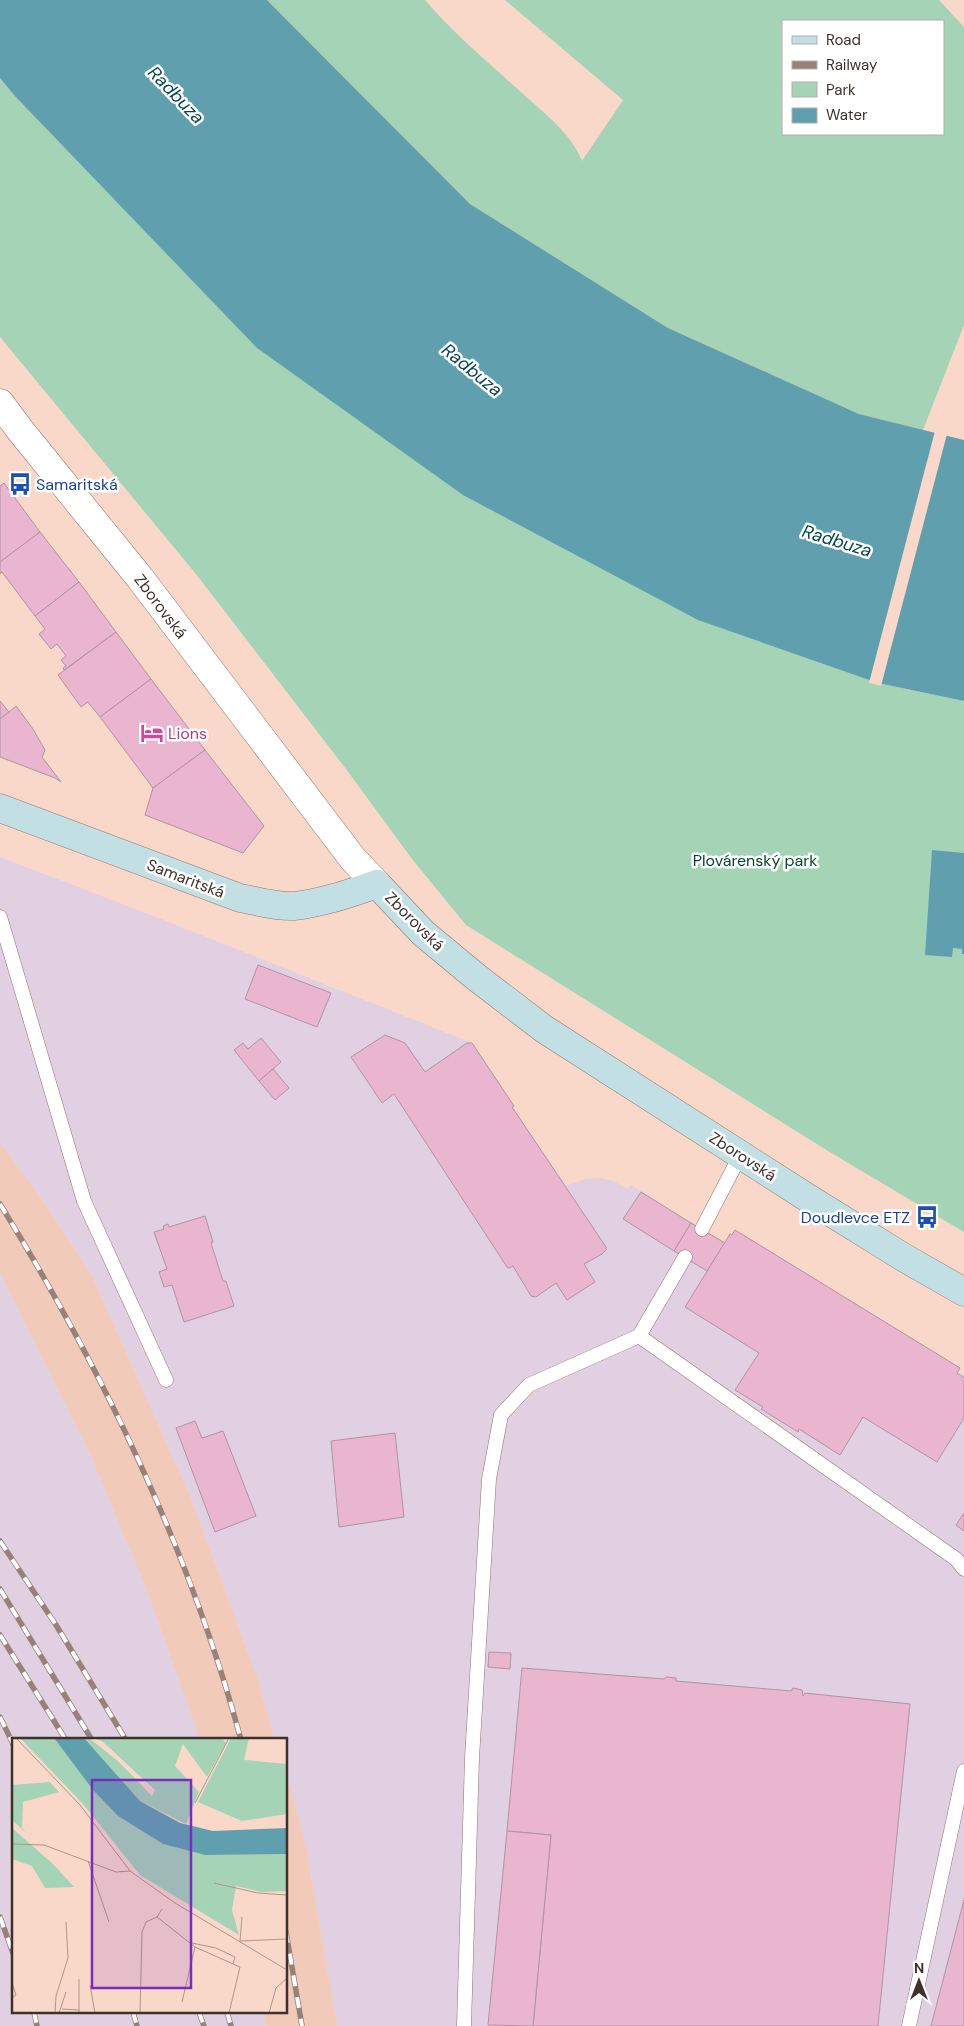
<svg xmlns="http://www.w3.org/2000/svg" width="964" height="2026" viewBox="0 0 964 2026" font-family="'DM Sans',sans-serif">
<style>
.industrial{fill:#e0d0e2}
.built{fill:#f1cab9}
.green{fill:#a4d3b5;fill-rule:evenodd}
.water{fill:#60a0ae}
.pier{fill:#f9d8ca}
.building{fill:#eab5cf;stroke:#b193a2}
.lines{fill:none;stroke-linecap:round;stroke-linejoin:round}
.service-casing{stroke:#927669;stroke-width:15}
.tertiary-casing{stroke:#927669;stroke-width:29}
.secondary-casing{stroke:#927669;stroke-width:29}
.service{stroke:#fff;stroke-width:14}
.tertiary{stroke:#fff;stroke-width:28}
.secondary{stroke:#c2e0e3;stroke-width:28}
.rail-casing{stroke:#988178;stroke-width:5.5}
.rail{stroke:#fff;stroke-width:4;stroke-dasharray:11;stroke-linecap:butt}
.labels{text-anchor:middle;stroke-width:5;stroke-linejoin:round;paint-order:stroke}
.transit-label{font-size:16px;fill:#164399;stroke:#fff;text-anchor:start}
.street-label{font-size:16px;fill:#3e312c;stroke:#fff}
.hotel-label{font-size:16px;fill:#b23c85;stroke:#fff;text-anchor:start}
.park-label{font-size:16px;fill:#054528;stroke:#fff}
.water-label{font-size:18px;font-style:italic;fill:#0b4751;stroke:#fff}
.inset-road{fill:none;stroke:#ae958b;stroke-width:1}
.view{fill:#7b2cbf;fill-opacity:0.15;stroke:#7b2cbf;stroke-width:2.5}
.inset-edge{fill:none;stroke:#3e312c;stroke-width:2.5}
</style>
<rect width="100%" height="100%" fill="#f9d8ca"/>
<g class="industrial">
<polygon points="0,857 151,915 472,1043 514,1106 513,1108 566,1186 585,1179 601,1178 613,1181 628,1189 631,1185 724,1243 735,1230 960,1368 957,1373 964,1374 964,2026 337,2026 305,1840 286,1777 286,1740 275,1740 257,1677 190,1496 92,1276 44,1202 0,1143"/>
<polygon points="0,1273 91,1456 148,1593 200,1740 14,1740 14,2012 263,2012 266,2026 0,2026"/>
</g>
<g class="built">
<polygon points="0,1143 44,1202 92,1276 190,1496 257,1677 275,1740 200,1740 148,1593 91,1456 0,1273"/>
<polygon points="286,1777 305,1840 337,2026 266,2026 263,2012 286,2012"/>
</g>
<g class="green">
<path d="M267 0H425C454 34 489 63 522 93 544 113 571 133 582 161L623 100 505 0H939L964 27V325L923 430 859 414 668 328 470 204ZM783 21H943V134H783Z"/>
<polygon points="0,78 14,95 878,683 964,701 964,1232 828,1151 466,925 412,859 346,769 196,574 0,337"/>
</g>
<g class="water">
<polygon points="0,0 267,0 470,204 668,328 859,414 964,440 964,701 878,683 698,620 463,495 257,348 14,95 0,78"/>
<polygon points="932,850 964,853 964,954 962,954 962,949 953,948 952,957 925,955"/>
</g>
<polygon class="pier" points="935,431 947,434 881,686 878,685 869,683"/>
<g class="building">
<polygon points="4,483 40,532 0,562 0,486"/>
<polygon points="40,532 79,582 35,616 2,572 0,574 0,562"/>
<polygon points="79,582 116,632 64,670 63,668 66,666 61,660 66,656 57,644 51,649 39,634 45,629 35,616"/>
<polygon points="116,632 151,679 100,717 88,702 81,707 58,675"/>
<polygon points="151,679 205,750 153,788 100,717"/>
<polygon points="0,701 9,712 0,719"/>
<polygon points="16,706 33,729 45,750 42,757 61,782 55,778 0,757 0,719"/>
<polygon points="205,750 264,826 243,853 145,815 153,788"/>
<polygon points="258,965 331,993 317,1027 245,999"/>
<polygon points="385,1035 405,1043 425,1072 467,1043 472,1043 514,1106 512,1107 606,1247 606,1250 602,1254 584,1264 595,1282 567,1300 556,1283 536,1297 531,1296 513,1266 509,1268 507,1267 394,1094 382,1103 351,1057"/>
<polygon points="261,1038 281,1062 259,1081 234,1050 243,1043 248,1049"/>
<polygon points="273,1069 289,1088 275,1100 259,1081"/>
<polygon points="641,1192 691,1223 674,1251 623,1219"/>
<polygon points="205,1216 213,1242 211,1243 223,1281 226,1281 234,1306 184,1322 172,1285 164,1287 159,1272 167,1269 154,1232 164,1229 163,1226 168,1224 169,1227"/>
<polygon points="691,1223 725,1243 707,1271 674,1251"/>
<polygon points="735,1230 960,1368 957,1373 964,1378 964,1418 937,1462 863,1417 840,1455 799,1429 798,1432 761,1409 763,1407 735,1390 759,1353 685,1307 730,1234 732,1235"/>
<polygon points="195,1421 202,1438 223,1431 256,1516 215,1532 176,1428"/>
<polygon points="395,1433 404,1517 339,1527 331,1441"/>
<polygon points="964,1513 964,1531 956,1525"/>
<polygon points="489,1652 511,1653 510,1669 488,1667"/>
<polygon points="522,1668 664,1679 666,1677 676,1678 676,1681 791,1691 793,1688 802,1690 803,1696 805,1693 910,1704 878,2026 533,2026 551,1835 507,1831"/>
<polygon points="507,1831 551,1835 533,2026 488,2025"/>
<polygon points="964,1900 964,2026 931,2026"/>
</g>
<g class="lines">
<defs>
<g id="service">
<polyline points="0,917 84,1201 166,1380"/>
<polyline points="702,1229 741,1154"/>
<polyline points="685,1257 639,1336 956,1559 964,1569"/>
<polyline points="464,2026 472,1758 489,1479 501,1415 529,1385 639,1336"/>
<polyline points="909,2026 964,1771"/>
</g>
<polyline id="tertiary" points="0,403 20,430 140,578 353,859 377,884"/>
<path id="secondary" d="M0 808 240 898C257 901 276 907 294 906 323 903 350 893 377 884L423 933 476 977 544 1029 811 1200 903 1257 964 1292"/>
</defs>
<use href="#service" class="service-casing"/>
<use href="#tertiary" class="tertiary-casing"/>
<use href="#secondary" class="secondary-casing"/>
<use href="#service" class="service"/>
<use href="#tertiary" class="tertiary"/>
<use href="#secondary" class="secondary"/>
<defs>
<g id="rail">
<path d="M0 1204C103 1371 190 1550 241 1740"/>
<polyline points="0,1541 56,1625 126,1740"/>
<polyline points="0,1589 92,1740"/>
<polyline points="0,1635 66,1740"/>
<polyline points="0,1717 14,1746"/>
<polyline points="0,1917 14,1956"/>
<polyline points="286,1932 302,2026"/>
<polyline points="34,2012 37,2026"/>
<polyline points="133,2012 137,2026"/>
<polyline points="199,2012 204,2026"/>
<polyline points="227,2012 231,2026"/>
</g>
</defs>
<use href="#rail" class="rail-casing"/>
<use href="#rail" class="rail"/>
</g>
<defs>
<symbol id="bus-bare" viewBox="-9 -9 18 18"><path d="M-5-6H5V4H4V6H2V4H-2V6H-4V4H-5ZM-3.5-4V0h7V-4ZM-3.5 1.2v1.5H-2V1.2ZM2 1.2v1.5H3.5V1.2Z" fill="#1a4fb4" stroke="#fff" stroke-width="2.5" paint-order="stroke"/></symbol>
<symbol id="hotel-bare" viewBox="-9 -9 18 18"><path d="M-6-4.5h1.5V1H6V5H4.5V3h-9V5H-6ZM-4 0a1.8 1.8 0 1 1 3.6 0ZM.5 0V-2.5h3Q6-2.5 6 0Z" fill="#d1479c" stroke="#fff" stroke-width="2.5" paint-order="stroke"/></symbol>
</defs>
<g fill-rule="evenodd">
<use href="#bus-bare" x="4" y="468" width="32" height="32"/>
<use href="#hotel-bare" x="136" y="717" width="32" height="32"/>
<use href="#bus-bare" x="911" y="1201" width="32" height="32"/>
</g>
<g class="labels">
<g class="transit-label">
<text x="36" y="490">Samaritská</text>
<text x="910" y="1223" text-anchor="end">Doudlevce ETZ</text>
</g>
<g class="street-label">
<text transform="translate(161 606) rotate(53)" y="6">Zborovská</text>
<text transform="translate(186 878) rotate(21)" y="6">Samaritská</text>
<text transform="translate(415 921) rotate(45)" y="6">Zborovská</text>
<text transform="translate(743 1156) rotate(33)" y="6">Zborovská</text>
</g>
<g class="hotel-label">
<text x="168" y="739">Lions</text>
</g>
<g class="park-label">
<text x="755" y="866">Plovárenský park</text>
</g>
<g class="water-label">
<text transform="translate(176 95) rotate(46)" y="6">Radbuza</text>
<text transform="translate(472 370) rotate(39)" y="6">Radbuza</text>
<text transform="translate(837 541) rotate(17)" y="6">Radbuza</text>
</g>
</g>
<g transform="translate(12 1738)">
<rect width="275" height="275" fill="#f9d8ca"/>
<path d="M8 0H42L81 52 106 78 151 106 193 117 275 116V153L250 154 224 148 220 172 227 197 128 137 71 66ZM72 0H77L107 24 140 58 143 52 90 3 80 0H210L214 5 195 39 171 6 163 28 187 54 174 86 128 63ZM219 0H237L232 22 275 26V76L230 83 186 64ZM38 44 47 54 11 64 10 90 14 95 0 82V47ZM0 90 41 126 62 149 33 150 20 128 0 121Z" fill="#a4d3b5"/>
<path d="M42 0H72L128 63 168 85 201 93 275 90V116L193 117 151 106 106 78 81 52Z" fill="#60a0ae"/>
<path class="inset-road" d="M4 0 68 67 118 133M183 65 217 0M0 106 32 107 104 134 118 133 163 165 275 232M76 123 97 184M202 145 246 155 275 157M150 171 145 179 183 209 228 229 217 275M230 179 228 203 275 201M180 205 204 210 223 219 221 226M0 245 4 257 0 260M78 247 83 275M170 264 183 209M50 271 67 272M43 275 44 258 56 220 54 184M47 275 54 254M67 275V241M128 275 130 194 134 184 145 179M257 275 264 250 275 240"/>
<path class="view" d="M80 42H179V250H80Z"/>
<rect width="275" height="275" class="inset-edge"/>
</g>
<rect x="782" y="20" width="162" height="115" fill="#ffffff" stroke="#b2adab"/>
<rect x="792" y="36" width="25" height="8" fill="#c2e0e3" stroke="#b2adab"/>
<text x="826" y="45" font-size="15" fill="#3e312c">Road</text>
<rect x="792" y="61" width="25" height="8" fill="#988178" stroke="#b2adab"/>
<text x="826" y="70" font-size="15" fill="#3e312c">Railway</text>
<rect x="792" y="82" width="25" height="15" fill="#a4d3b5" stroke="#b2adab"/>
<text x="826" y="95" font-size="15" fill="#3e312c">Park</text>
<rect x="792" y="108" width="25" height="15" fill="#60a0ae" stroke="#b2adab"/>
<text x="826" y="120" font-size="15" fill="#3e312c">Water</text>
<g transform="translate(919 1981)" stroke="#ffffff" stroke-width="4" paint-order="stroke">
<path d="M0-4L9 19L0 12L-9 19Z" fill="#3e312c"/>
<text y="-8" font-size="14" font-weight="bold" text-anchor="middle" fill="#3e312c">N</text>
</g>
</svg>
